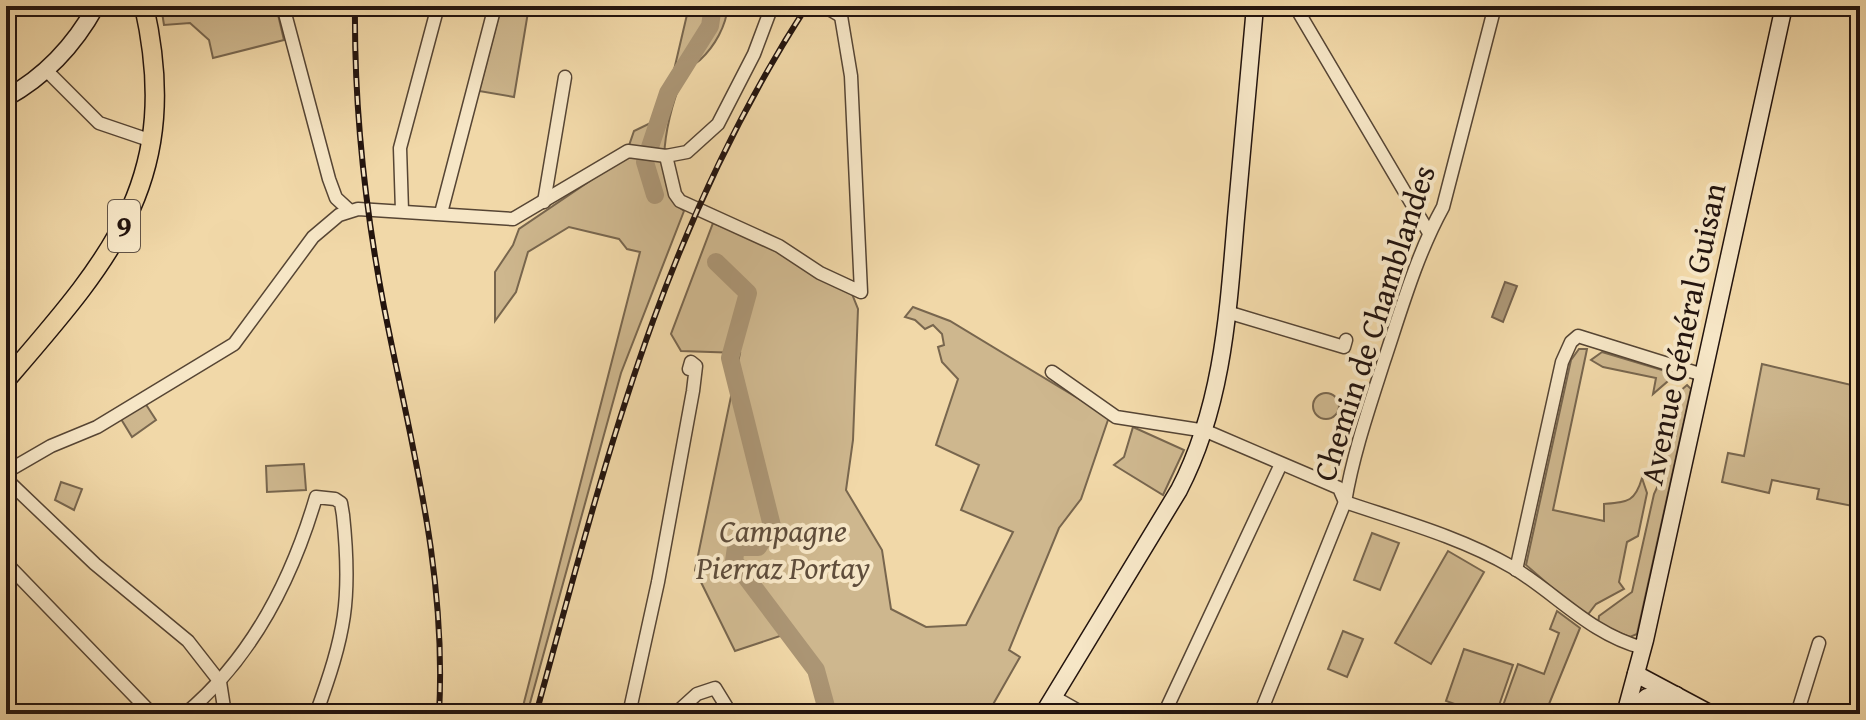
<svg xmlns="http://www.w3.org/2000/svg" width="1866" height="720" viewBox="0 0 1866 720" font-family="'Gentium Book Plus',serif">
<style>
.green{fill:#ceb78e;stroke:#78664e;stroke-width:2}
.water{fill:#ab9574;stroke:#75614b;stroke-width:2}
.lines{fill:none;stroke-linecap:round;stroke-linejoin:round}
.river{stroke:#ab9574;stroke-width:18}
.street-casing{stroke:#564534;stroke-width:15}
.secondary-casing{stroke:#23140e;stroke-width:19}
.primary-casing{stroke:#23140e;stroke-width:21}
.street{stroke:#f6e6c6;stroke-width:12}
.secondary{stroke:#f6e6c6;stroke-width:16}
.primary{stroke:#f1d8a8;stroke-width:18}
.rail-casing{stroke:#23140e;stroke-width:6}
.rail{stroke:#f6e6c6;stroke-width:3;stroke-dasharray:9;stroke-linecap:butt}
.labels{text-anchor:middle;stroke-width:8;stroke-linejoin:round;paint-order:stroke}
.shield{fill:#f6e6c6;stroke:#625345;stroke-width:2}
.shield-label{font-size:30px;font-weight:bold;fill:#23140e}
.street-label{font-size:32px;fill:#23140e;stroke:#f6e6c6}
.park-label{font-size:32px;font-style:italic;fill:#5f4d3b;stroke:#f6e6c6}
</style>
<rect width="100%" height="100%" fill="#f1d8a8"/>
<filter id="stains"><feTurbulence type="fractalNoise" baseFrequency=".0025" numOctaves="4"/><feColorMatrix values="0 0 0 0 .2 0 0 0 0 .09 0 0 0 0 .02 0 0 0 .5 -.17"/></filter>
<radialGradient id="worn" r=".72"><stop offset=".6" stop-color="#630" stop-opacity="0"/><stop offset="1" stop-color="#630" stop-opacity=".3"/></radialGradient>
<g class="green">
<polygon points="161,6 276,6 284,40 213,58 209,40 190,23 164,25"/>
<polygon points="510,6 529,6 514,97 479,91 500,11"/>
<path d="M689 6H728C726 26 715 46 700 60 694 65 686 69 683 77 669 108 648 188 684 211L621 373 527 714H521L640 252 627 249 619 239 569 227 528 252 516 292 495 321V272L513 245 519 229 625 157 634 131 663 117Z"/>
<polygon points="713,223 756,240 852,294 858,309 853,440 846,490 882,550 891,609 926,627 966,625 1013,532 961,510 979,465 936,445 958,379 942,362 938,347 944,345 942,334 933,325 925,329 915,320 905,317 913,307 950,321 1109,417 1081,499 1059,528 1009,650 1020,657 991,708 1001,714 830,714 818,671 789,633 735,651 695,570 740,353 681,351 671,334"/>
<path d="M1579 349H1587L1586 354 1553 510 1604 521V504C1628 502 1635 502 1642 478L1647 493 1638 536 1627 542 1619 582 1624 589 1596 604 1586 617 1526 565 1571 360Z"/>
<polygon points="1602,352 1662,370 1667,374 1668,381 1653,394 1656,378 1603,367 1591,360"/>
<polygon points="1762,364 1860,387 1860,520 1856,519 1858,507 1817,499 1819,489 1772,480 1769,493 1722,482 1728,453 1744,456"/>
<polygon points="1687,385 1691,389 1637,634 1630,637 1598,624 1599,616 1632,592 1654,494 1665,470 1663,453 1666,445 1676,436 1679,392"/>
<circle cx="1326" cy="406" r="13"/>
<polygon points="145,403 156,420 132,437 121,419"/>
<polygon points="1133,427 1184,450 1163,495 1114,465 1124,457"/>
<polygon points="304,464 306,490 267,492 266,466"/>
<polygon points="61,482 82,489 74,510 55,500"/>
<polygon points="1372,533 1399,543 1380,590 1354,580"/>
<polygon points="1448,551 1484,572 1431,664 1395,643"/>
<polygon points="1557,611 1580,628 1545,714 1500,714 1518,664 1544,674 1559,633 1550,629"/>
<polygon points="1343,631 1363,639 1347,677 1328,669"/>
<polygon points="1464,649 1513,665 1496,714 1483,714 1446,701"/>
<polygon points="1651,702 1672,704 1689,714 1636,714"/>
</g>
<polygon class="water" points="1505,282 1517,286 1503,322 1492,317"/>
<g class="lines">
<g class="river">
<polyline points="655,195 645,162 668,93 710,26 713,6"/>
<polyline points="716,262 748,293 730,358 772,526 758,547 736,547 734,561 816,670 828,714"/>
</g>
<defs>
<g id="street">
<polyline points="283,6 329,179 336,198 349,210"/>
<polyline points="824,6 841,16"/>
<polyline points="1295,6 1429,233"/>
<polyline points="47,71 99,123 152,141"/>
<polyline points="666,156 675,194 680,201 779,246 820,273 861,292 851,76 841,16"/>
<polyline points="544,202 565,77"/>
<polyline points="402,211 400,148 438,6"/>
<polyline points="441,213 495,6"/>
<polyline points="1227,312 1344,347 1346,340"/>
<polyline points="1052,372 1116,417 1206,431 1339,488 1345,502"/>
<polyline points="6,472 51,446 97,427 234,344 313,237 339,215 358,209 513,219 628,151 666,156 687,152 718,124 754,54 772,6"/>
<polyline points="6,479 95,564 188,641 220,682 225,714"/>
<path d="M1345 502C1401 521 1460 537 1512 567 1557 594 1590 634 1643 648"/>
<polyline points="6,563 152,714"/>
<polyline points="1516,570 1562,362 1571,342 1578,336 1703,375"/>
<polyline points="1054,697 1084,714"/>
<path d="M185 714C251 659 292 579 316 497L335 499 341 503 343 515C352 600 345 634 316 714"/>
<polyline points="629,714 658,582 693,391 696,366 691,362 689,369 693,370"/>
<polyline points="675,714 697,694 715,688 731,714"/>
<polyline points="1164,714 1281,464"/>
<path d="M1260 714 1345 502C1353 454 1369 408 1384 361 1401 310 1417 254 1443 207L1495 6"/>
<polyline points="1797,714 1819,643"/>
</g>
<g id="secondary">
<path d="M6 98C46 76 74 46 96 6"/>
<polyline points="1636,674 1711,714"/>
<path d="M1043 714 1179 490C1223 405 1228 313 1236 218 1242 148 1249 77 1255 6"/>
<polyline points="1625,714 1645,640 1784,6"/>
<polyline points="1626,714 1647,697 1676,695"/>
</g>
<path id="primary" d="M6 380C112 257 183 179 144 6"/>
</defs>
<use href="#street" class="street-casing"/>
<use href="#secondary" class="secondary-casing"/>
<use href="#primary" class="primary-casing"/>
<use href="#street" class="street"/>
<use href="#secondary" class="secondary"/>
<use href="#primary" class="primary"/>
<defs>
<g id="rail">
<path d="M355 6C354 107 365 208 384 307 411 445 447 571 439 714"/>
<path d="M536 714C606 460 661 231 807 6"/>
</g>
</defs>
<use href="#rail" class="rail-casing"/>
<use href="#rail" class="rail"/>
</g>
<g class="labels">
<rect class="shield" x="108" y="200" width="32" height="52" rx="6"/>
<g class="shield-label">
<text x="124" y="236">9</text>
</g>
<g class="street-label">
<text transform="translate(1374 323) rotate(-72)" y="11">Chemin de Chamblandes</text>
<text transform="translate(1683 334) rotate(-78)" y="11">Avenue Général Guisan</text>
</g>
<g class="park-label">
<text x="783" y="542">Campagne<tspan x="783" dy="37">Pierraz Portay</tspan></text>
</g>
</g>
<rect width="1866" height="720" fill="none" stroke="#f1d8a8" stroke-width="32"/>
<rect x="8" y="8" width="1850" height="704" fill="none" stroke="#23140e" stroke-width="4"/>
<rect x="16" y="16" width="1834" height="688" fill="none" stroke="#23140e" stroke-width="2"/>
<rect width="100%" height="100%" filter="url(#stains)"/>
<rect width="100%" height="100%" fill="url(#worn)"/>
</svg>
